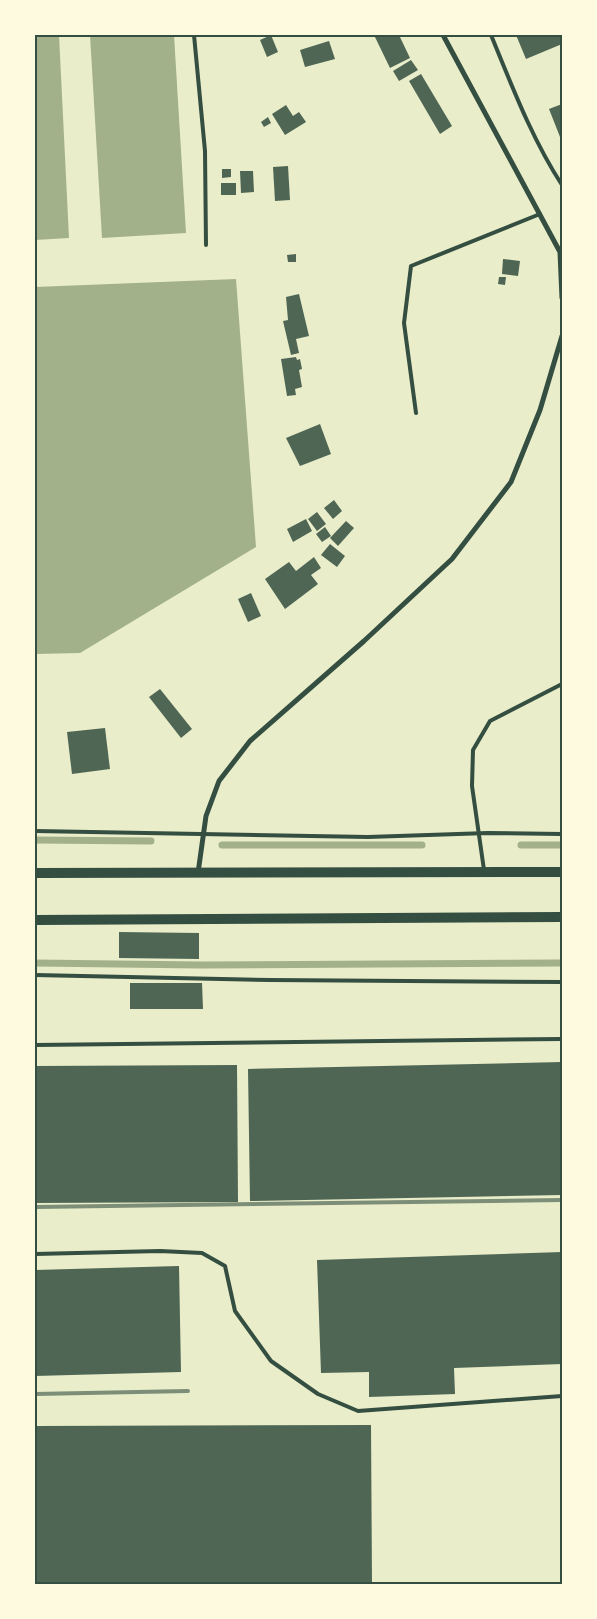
<svg xmlns="http://www.w3.org/2000/svg" width="597" height="1619" viewBox="0 0 597 1619" font-family="'Golos Text',sans-serif">
<style>
.water{fill:#a3b18a}
.lines{fill:none;stroke-linecap:round;stroke-linejoin:round}
.stream{stroke:#a3b18a;stroke-width:7}
.building{fill:#4f6655}
.service{stroke:#344e41;stroke-width:4}
.minor{stroke:#344e41;stroke-width:5}
.secondary{stroke:#344e41;stroke-width:10}
.rail{stroke:#7c8e77;stroke-width:4}
.neatline{fill:none;stroke:#344e41;stroke-width:2}
</style>
<rect width="100%" height="100%" fill="#e9edc9"/>
<g class="water">
<polygon points="35,35 59,35 69,238 35,240"/>
<polygon points="90,35 174,35 186,233 102,238"/>
<polygon points="236,279 256,547 80,653 35,654 35,287"/>
</g>
<g class="lines">
<g class="stream">
<polyline points="35,840 151,841"/>
<polyline points="222,845 422,845"/>
<polyline points="521,845 562,845"/>
<polyline points="35,963 200,965 562,963"/>
</g>
</g>
<g class="building">
<polygon points="271,35 278,52 267,57 260,40"/>
<polygon points="374,35 399,35 410,58 390,68"/>
<polygon points="516,35 562,35 562,44 526,59"/>
<polygon points="329,41 335,59 305,67 300,50"/>
<polygon points="411,60 418,70 399,81 393,71"/>
<polygon points="421,74 452,126 440,134 409,81"/>
<polygon points="562,104 562,142 549,109"/>
<polygon points="286,105 293,116 299,112 306,122 285,135 272,114"/>
<polygon points="268,117 271,123 264,127 261,122"/>
<polygon points="288,166 290,200 275,201 273,167"/>
<polygon points="222,169 231,169 231,177 222,178"/>
<polygon points="240,171 253,171 254,192 241,193"/>
<rect x="221" y="183" width="15" height="12"/>
<polygon points="296,254 296,262 288,262 287,255"/>
<polygon points="503,259 520,261 518,276 502,274"/>
<polygon points="499,277 506,277 505,285 498,284"/>
<polygon points="299,294 309,336 296,339 299,353 291,355 283,321 288,320 286,297"/>
<polygon points="296,357 297,360 300,359 302,369 299,370 302,387 295,389 296,395 287,396 281,359"/>
<polygon points="320,424 331,454 300,466 286,438"/>
<polygon points="334,500 342,511 333,519 324,508"/>
<polygon points="317,512 326,524 317,531 308,519"/>
<polygon points="306,519 312,531 293,542 287,529"/>
<polygon points="346,521 354,528 338,546 330,538"/>
<polygon points="325,527 331,536 322,542 316,534"/>
<polygon points="330,544 345,556 337,567 321,555"/>
<polygon points="314,557 321,568 311,575 318,584 285,609 265,579 289,562 296,571"/>
<polygon points="251,593 261,616 248,622 238,599"/>
<polygon points="160,689 192,729 181,738 149,697"/>
<polygon points="105,728 110,769 72,774 67,732"/>
<polygon points="119,932 199,933 199,959 119,958"/>
<polygon points="130,983 202,983 203,1009 130,1009"/>
<polygon points="562,1062 562,1195 250,1201 248,1069"/>
<polygon points="237,1065 238,1202 35,1203 35,1066"/>
<polygon points="562,1252 562,1364 454,1368 455,1394 369,1397 369,1372 321,1373 317,1260"/>
<polygon points="179,1266 181,1372 35,1376 35,1270"/>
<polygon points="371,1425 372,1584 35,1584 35,1426"/>
</g>
<g class="lines">
<g class="service">
<polyline points="194,35 205,151 206,245"/>
<path d="M491 35C512 86 532 139 562 185"/>
<polyline points="416,413 404,323 411,266 540,214"/>
<polyline points="35,831 368,837 488,833 562,834"/>
<polyline points="484,870 472,786 473,750 490,721 562,684"/>
<polyline points="35,975 270,980 562,982"/>
<polyline points="35,1045 562,1039"/>
<polyline points="35,1254 160,1251 202,1253 225,1266 235,1311 271,1361 318,1394 358,1411 562,1396"/>
</g>
<g class="minor">
<polyline points="443,35 560,252 562,298"/>
<polyline points="198,873 206,816 219,781 250,741 364,641 452,559 511,482 540,410 562,336"/>
</g>
<g class="secondary">
<polyline points="35,873 562,872"/>
<polyline points="35,920 562,917"/>
</g>
<g class="rail">
<polyline points="35,1207 562,1200"/>
<polyline points="35,1394 188,1391"/>
</g>
</g>
<rect width="597" height="1619" fill="none" stroke="#fefae0" stroke-width="72"/>
<rect x="36" y="36" width="525" height="1547" class="neatline"/>
</svg>
